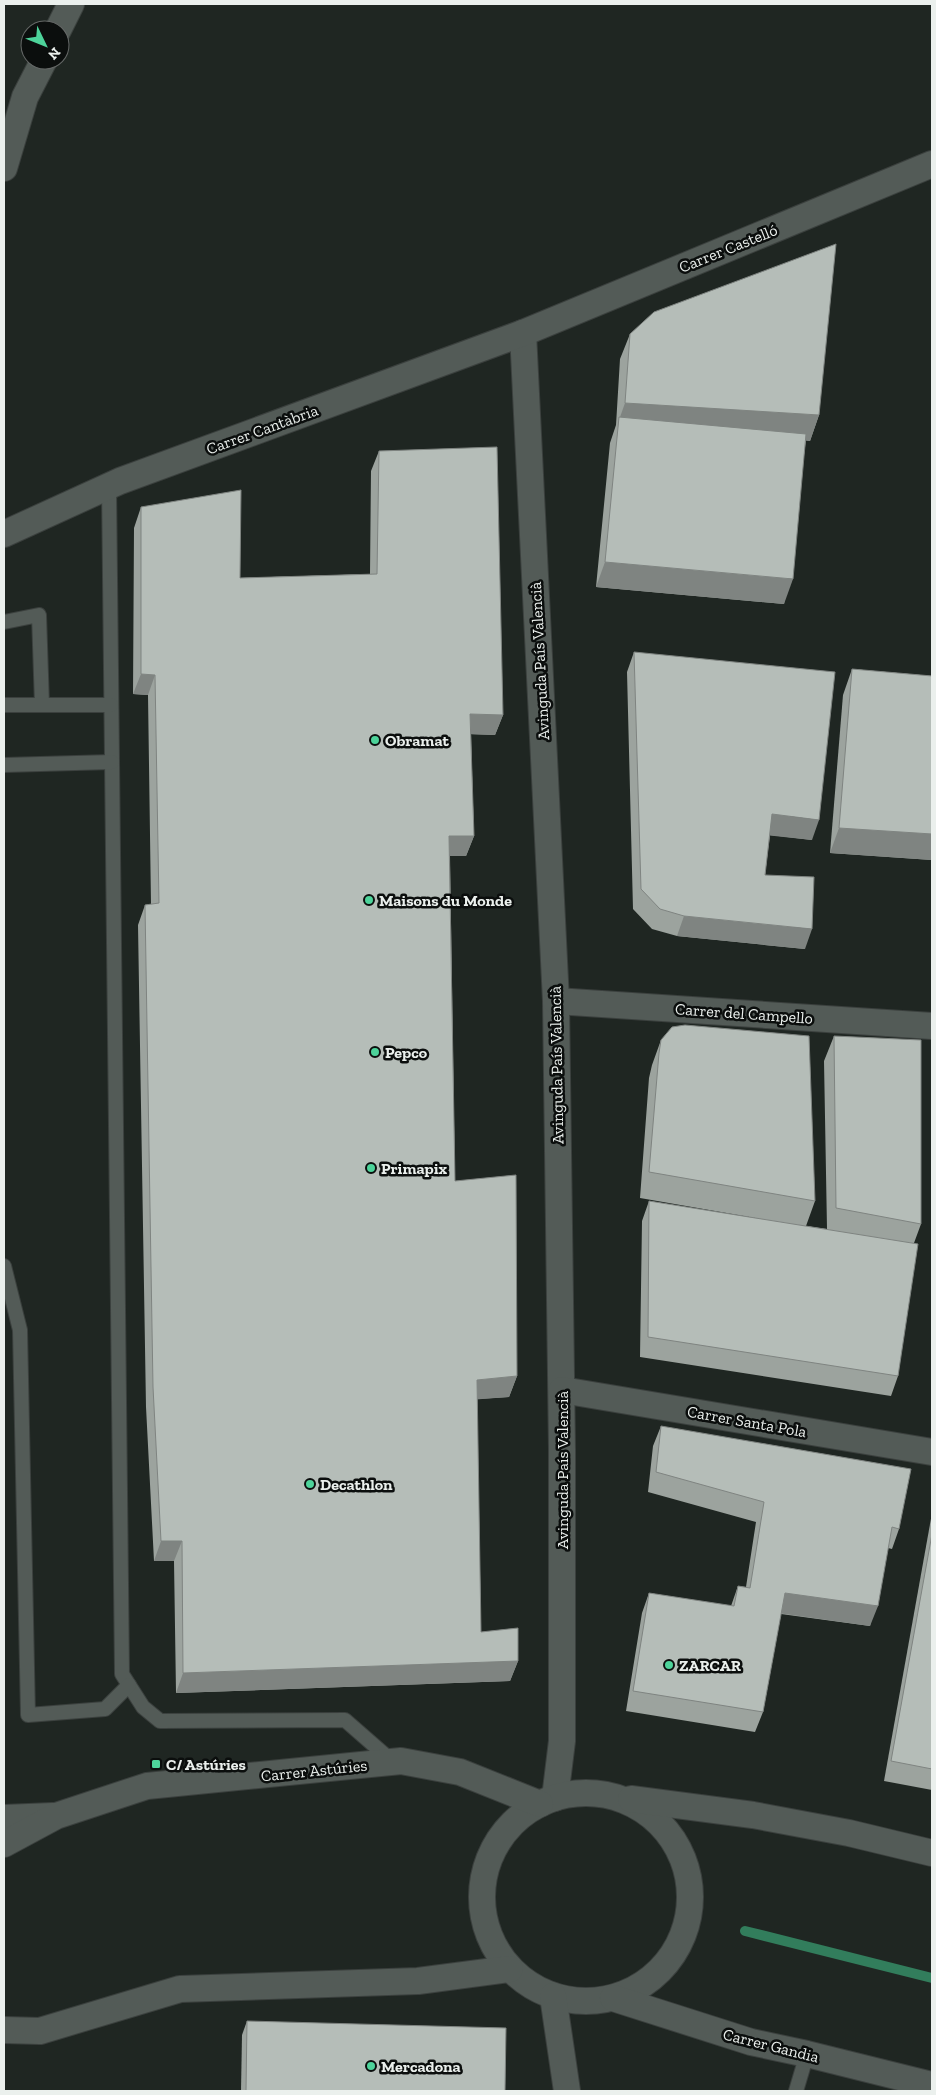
<svg xmlns="http://www.w3.org/2000/svg" width="936" height="2095" viewBox="0 0 936 2095" font-family="'Zilla Slab',serif">
<style>
.lines{fill:none;stroke-linecap:round;stroke-linejoin:round}
.stream{stroke:#327d5c;stroke-width:10}
.service-casing{stroke:#3b403e;stroke-width:16}
.minor-casing{stroke:#3b403e;stroke-width:28}
.service{stroke:#535b57;stroke-width:14}
.minor{stroke:#535b57;stroke-width:26}
.wall{fill:#9ca39e}
.shaded-wall{fill:#7f8481}
.building{fill:#b5bdb8;stroke:#7f8481}
.poi-dot{fill:#4dd39a;stroke:#0b0e0d;stroke-width:2}
.labels{text-anchor:middle;stroke-width:5;stroke-linejoin:round;paint-order:stroke}
.street-label{font-size:16px;fill:#ebf0ed;stroke:#0b0e0d}
.poi-label{font-size:16px;font-weight:bold;fill:#ebf0ed;stroke:#0b0e0d;text-anchor:start}
</style>
<rect width="100%" height="100%" fill="#1f2622"/>
<g class="lines">
<polyline class="stream" points="745,1931 932,1978"/>
<defs>
<g id="service">
<polyline points="109,486 122,1674 143,1707 160,1721 345,1720 393,1762"/>
<polyline points="4,622 39,615 42,705"/>
<polyline points="4,705 111,705"/>
<polyline points="4,765 112,762"/>
<polyline points="4,1266 20,1330 28,1715 105,1709 129,1685"/>
<polyline points="796,2091 807,2054"/>
</g>
<g id="minor">
<polyline points="58,30 71,4"/>
<polyline points="4,168 25,97 44,60"/>
<polyline points="523,333 556,1001 562,1450 562,1741 555,1798"/>
<polyline points="4,534 120,481 523,333 932,164"/>
<polyline points="556,1001 932,1026"/>
<polyline points="562,1390 932,1452"/>
<circle cx="586" cy="1897" r="104"/>
<polyline points="631,1799 753,1815 849,1833 932,1853"/>
<polyline points="4,1818 53,1816"/>
<polyline points="4,1844 56,1816 147,1786 401,1761 460,1772 540,1804"/>
<polyline points="553,1996 567,2091"/>
<polyline points="613,1998 751,2042 807,2054 932,2085"/>
<polyline points="4,2030 40,2031 180,1989 418,1981 510,1969"/>
</g>
</defs>
<use href="#service" class="service-casing"/>
<use href="#minor" class="minor-casing"/>
<use href="#service" class="service"/>
<use href="#minor" class="minor"/>
</g>
<g class="wall">
<polygon points="630,334 819,415 810,441 806,440 784,604 596,587 610,443 616,425 620,359"/>
<polygon points="379,451 503,715 495,735 471,734 474,836 466,856 450,856 455,1181 517,1376 509,1397 477,1399 481,1632 518,1661 510,1681 176,1693 174,1561 154,1561 146,1407 138,925 145,905 151,904 148,695 133,694 134,528 141,507 240,578 370,574 371,471"/>
<polygon points="634,652 812,840 770,835 765,875 805,949 677,936 652,929 633,909 627,672"/>
<polygon points="852,669 932,676 932,860 830,853 843,695"/>
<polygon points="834,1036 921,1224 914,1243 898,1376 891,1396 640,1357 642,1221 649,1201 767,1220 640,1198 649,1078 652,1065 661,1040 815,1201 806,1226 827,1229 824,1061"/>
<polygon points="661,1426 899,1529 892,1549 888,1548 870,1626 781,1614 763,1712 755,1732 626,1711 642,1613 649,1593 731,1606 738,1586 746,1587 756,1522 648,1492 653,1446"/>
<polygon points="932,1513 932,1790 884,1781"/>
<polygon points="247,2021 505,2091 241,2091 242,2035"/>
</g>
<g class="shaded-wall">
<polygon points="625,403 819,415 810,441 618,428 619,420"/>
<polygon points="605,562 793,579 784,604 596,587"/>
<polygon points="141,674 155,675 148,695 133,694"/>
<polygon points="470,714 503,715 495,735 463,734"/>
<polygon points="772,814 819,820 812,840 765,835"/>
<polygon points="839,828 932,834 932,860 830,853"/>
<polygon points="449,836 474,836 466,856 442,856"/>
<polygon points="684,916 812,929 805,949 677,936"/>
<polygon points="517,1376 509,1397 469,1400 477,1380"/>
<polygon points="161,1541 182,1541 174,1561 154,1561"/>
<polygon points="785,1593 878,1606 870,1626 778,1613"/>
<polygon points="518,1661 510,1681 176,1693 183,1673"/>
</g>
<g class="building">
<polygon points="836,244 819,415 625,403 630,334 654,312"/>
<polygon points="619,417 806,434 793,579 605,562"/>
<polygon points="497,447 503,715 470,714 474,836 449,836 455,1181 516,1175 517,1376 477,1380 481,1632 518,1628 518,1661 183,1673 182,1541 161,1541 153,1387 145,905 159,903 155,675 141,674 141,507 241,490 240,578 377,574 379,451"/>
<polygon points="634,652 835,672 819,820 772,814 765,875 814,877 812,929 684,916 660,909 641,889"/>
<polygon points="852,669 932,676 932,834 839,828"/>
<polygon points="685,1025 809,1036 815,1201 649,1172 659,1053 661,1040 672,1027"/>
<polygon points="834,1036 921,1040 921,1224 836,1208"/>
<polygon points="649,1201 918,1244 898,1376 648,1337"/>
<polygon points="661,1426 911,1469 899,1529 892,1527 878,1606 785,1593 763,1712 633,1691 649,1593 734,1606 738,1586 750,1588 764,1502 656,1472"/>
<polygon points="932,1534 932,1769 891,1761"/>
<polygon points="247,2021 506,2028 505,2091 246,2091"/>
</g>
<g class="poi-dot">
<circle cx="375" cy="740" r="5"/>
<circle cx="369" cy="900" r="5"/>
<circle cx="375" cy="1052" r="5"/>
<circle cx="371" cy="1168" r="5"/>
<circle cx="310" cy="1484" r="5"/>
<circle cx="669" cy="1665" r="5"/>
<rect x="151" y="1759" width="10" height="10" rx="2.5"/>
<circle cx="371" cy="2066" r="5"/>
</g>
<g class="labels">
<g class="street-label">
<text transform="translate(728 248) rotate(-22)" y="6">Carrer Castelló</text>
<text transform="translate(262 429) rotate(-20)" y="6">Carrer Cantàbria</text>
<text transform="translate(539 661) rotate(-93)" y="6">Avinguda País Valencià</text>
<text transform="translate(744 1013) rotate(4)" y="6">Carrer del Campello</text>
<text transform="translate(556 1065) rotate(-91)" y="6">Avinguda País Valencià</text>
<text transform="translate(747 1421) rotate(10)" y="6">Carrer Santa Pola</text>
<text transform="translate(562 1470) rotate(-90)" y="6">Avinguda País Valencià</text>
<text transform="translate(314 1770) rotate(-6)" y="6">Carrer Astúries</text>
<text transform="translate(771 2045) rotate(14)" y="6">Carrer Gandia</text>
</g>
<g class="poi-label">
<text x="385" y="746">Obramat</text>
<text x="379" y="906">Maisons du Monde</text>
<text x="385" y="1058">Pepco</text>
<text x="381" y="1174">Primapix</text>
<text x="320" y="1490">Decathlon</text>
<text x="679" y="1671">ZARCAR</text>
<text x="166" y="1770">C/ Astúries</text>
<text x="381" y="2072">Mercadona</text>
</g>
</g>
<rect width="936" height="2095" fill="none" stroke="#ebf0ed" stroke-width="10"/>
<g transform="translate(45 45) rotate(133)"><circle r="24" fill="#0b0e0d" stroke="#656867"/>
<path d="M0-4L9 19L0 12L-9 19Z" fill="#4dd39a"/>
<text y="-8" font-size="14" font-weight="bold" text-anchor="middle" fill="#ebf0ed">N</text>
</g>
</svg>
